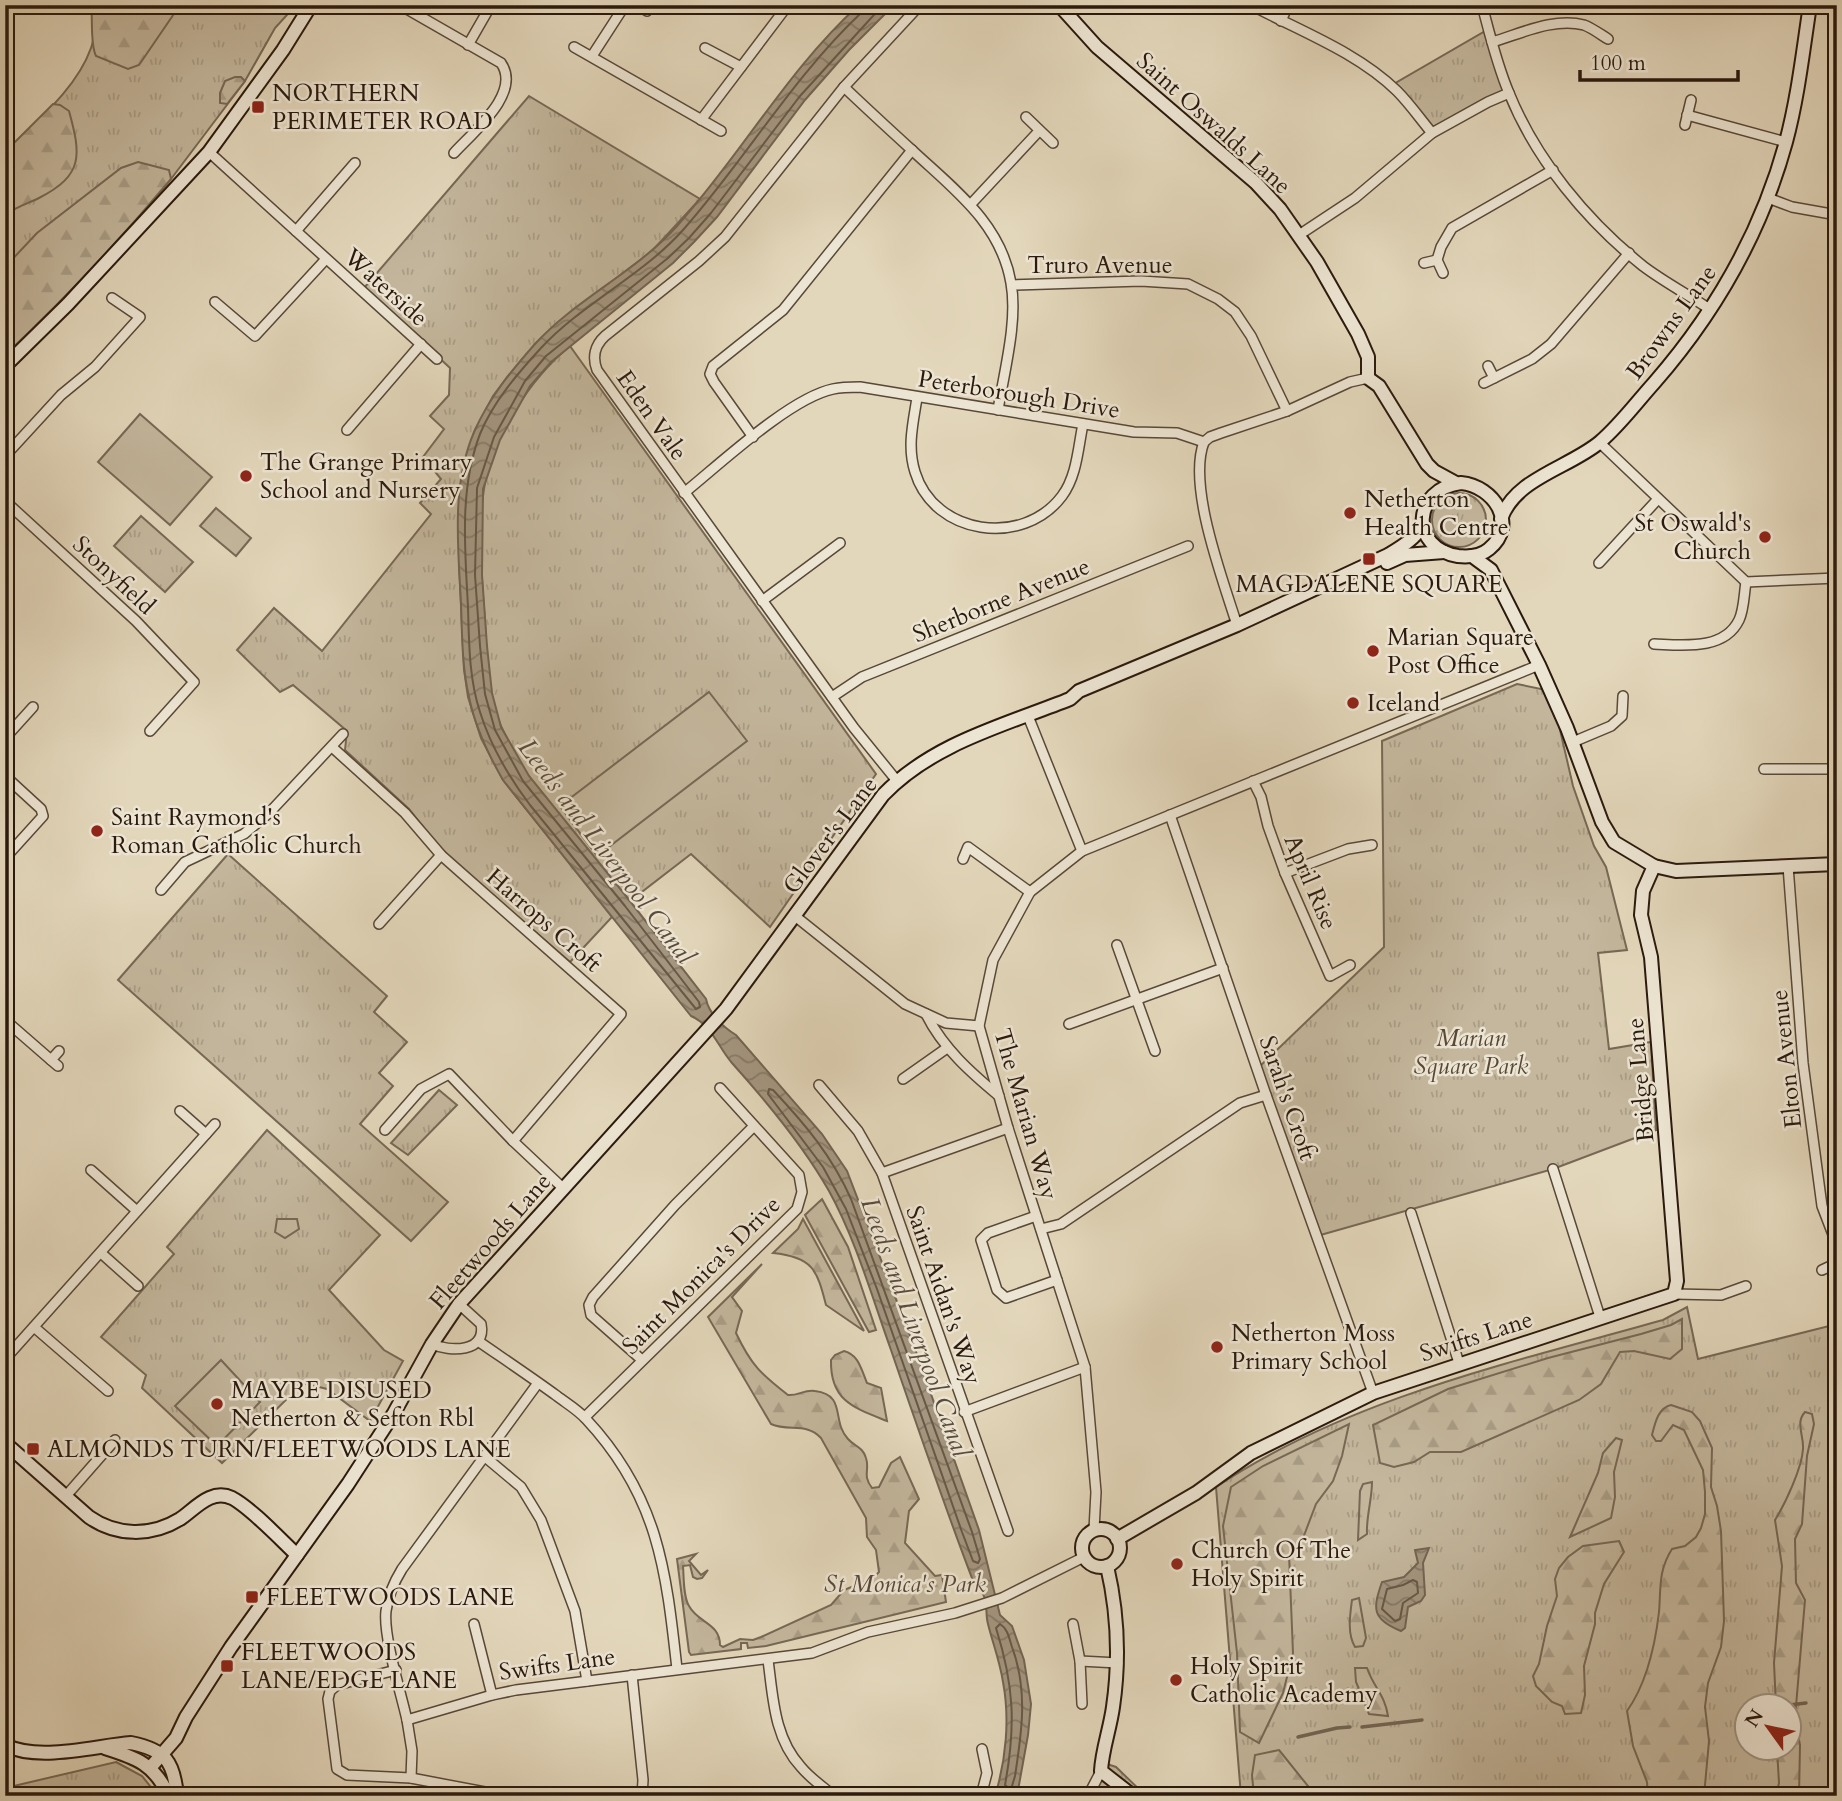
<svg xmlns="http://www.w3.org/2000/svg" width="1842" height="1801" viewBox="0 0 1842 1801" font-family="Cardo,serif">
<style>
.grass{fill:url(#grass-tufts);stroke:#776855;stroke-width:2;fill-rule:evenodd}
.forest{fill:url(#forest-firs);stroke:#776855;stroke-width:2}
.pitch{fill:#c4b79d;stroke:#776855;stroke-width:2}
.water{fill:url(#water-waves);stroke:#736452;stroke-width:2}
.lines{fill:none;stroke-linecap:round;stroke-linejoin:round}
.shore{stroke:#675846;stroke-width:2}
.stream{stroke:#736452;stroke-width:3.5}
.street-casing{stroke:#584838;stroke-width:12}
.secondary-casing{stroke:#2a190d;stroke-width:16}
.street{stroke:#ede5d3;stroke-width:9}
.secondary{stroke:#ede5d3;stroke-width:12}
.poi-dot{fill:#8f2418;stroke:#ede5d3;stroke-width:2.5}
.labels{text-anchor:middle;stroke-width:5;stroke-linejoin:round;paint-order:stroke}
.poi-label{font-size:24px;fill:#2a190d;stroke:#ede5d3;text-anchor:start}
.street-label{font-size:24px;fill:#2a190d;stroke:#ede5d3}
.park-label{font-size:24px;font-style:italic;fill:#584838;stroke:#ede5d3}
.water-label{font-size:26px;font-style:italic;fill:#5b4b3b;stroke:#ede5d3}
</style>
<defs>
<pattern id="grass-tufts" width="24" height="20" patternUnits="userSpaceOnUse" patternTransform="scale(1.75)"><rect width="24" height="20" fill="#c4b79d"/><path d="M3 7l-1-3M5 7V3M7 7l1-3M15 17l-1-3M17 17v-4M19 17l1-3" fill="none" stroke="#a99d86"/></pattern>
<pattern id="forest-firs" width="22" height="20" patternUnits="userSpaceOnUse" patternTransform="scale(1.75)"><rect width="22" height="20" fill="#c4b79d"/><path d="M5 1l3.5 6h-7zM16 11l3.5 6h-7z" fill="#a99d86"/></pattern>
<pattern id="water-waves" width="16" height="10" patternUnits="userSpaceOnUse" patternTransform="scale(1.75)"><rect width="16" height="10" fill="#a49680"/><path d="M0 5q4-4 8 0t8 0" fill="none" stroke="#867a67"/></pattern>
</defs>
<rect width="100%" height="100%" fill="#e3d7bb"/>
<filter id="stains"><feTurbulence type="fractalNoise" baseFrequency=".00286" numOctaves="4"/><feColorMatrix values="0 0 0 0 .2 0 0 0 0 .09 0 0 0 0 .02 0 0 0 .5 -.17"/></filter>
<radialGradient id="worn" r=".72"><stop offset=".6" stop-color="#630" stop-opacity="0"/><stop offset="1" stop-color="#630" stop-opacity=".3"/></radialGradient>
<g class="grass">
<path d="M91 5H296L275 28 245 81 171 179 117 243 55 309 5 355V152C35 122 76 90 91 48 96 35 93 19 91 5Z"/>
<polygon points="1487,30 1507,91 1433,130 1392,85"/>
<polygon points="529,96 700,199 652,251 556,324 537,342 508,376 493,396 474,432 460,487 459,563 464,670 468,697 481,738 503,780 612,917 570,962 443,852 409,809 345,750 347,731 293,685 280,692 237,650 274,608 322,651 431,514 420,503 441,479 423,457 444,429 430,416 449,395 450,368 364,288"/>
<path d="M570 346 876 774 770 927 691 854 630 901C585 847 530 792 501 726 487 694 487 656 485 622 482 578 477 532 484 489 491 438 531 378 570 346Z"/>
<circle cx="1459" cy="520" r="27"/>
<polygon points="141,516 193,562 165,592 114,546"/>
<polygon points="1517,684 1551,691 1573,786 1594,846 1606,867 1627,950 1598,953 1609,1049 1651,1042 1656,1130 1553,1169 1317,1236 1257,1069 1384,947 1382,741"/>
<polygon points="228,854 387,996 374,1012 407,1042 379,1073 393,1086 360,1124 448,1202 411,1241 118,980"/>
<polygon points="439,1090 457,1105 408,1155 391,1143"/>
<polygon points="267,1130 380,1235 329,1290 384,1350 403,1361 370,1421 327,1389 303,1383 222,1463 142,1388 146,1375 101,1337 174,1254 167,1247"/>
<path d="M1687 1307 1698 1359 1837 1324V1796H1241L1216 1487C1350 1398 1510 1363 1663 1320ZM1748 1706H1790V1748H1748Z"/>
<polygon points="116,1762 142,1776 158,1796 5,1796 5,1788"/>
<polygon points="1107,1764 1116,1767 1146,1796 1088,1796"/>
</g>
<g class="forest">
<path d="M91 5H180L139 65 128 69 96 56C90 44 93 21 91 5Z"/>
<polygon points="235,77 241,77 245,81 227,104 220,103 220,93 225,81"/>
<path d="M53 104 60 105 69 111C81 155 84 175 39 198 27 204 14 207 5 217V152Z"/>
<path d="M138 162 169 170 171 179C119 241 65 299 5 355L6 266 37 233 121 168Z"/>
<polygon points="822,1199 848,1247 876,1330 869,1332 805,1215"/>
<path d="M803 1219 864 1331 826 1305C817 1270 813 1257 773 1253L798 1229Z"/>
<path d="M762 1264 732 1297 742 1311 736 1333C751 1365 761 1374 788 1395 798 1396 805 1389 815 1391 847 1395 831 1421 848 1439 854 1446 863 1447 866 1458 870 1470 862 1475 872 1488L879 1487 891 1463 900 1457 919 1499 909 1511 905 1543 935 1576 942 1575 946 1602 766 1646 748 1648 747 1643H741V1649L691 1655 689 1652 677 1559 696 1554 689 1561 701 1575 708 1570 702 1578 697 1579 693 1577 690 1565 683 1566C684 1578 683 1596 689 1606 698 1623 720 1623 720 1645L723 1647 740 1639 753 1640 761 1637 831 1605 844 1590 873 1578 879 1572 876 1550 867 1537 866 1518 821 1438C806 1422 789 1432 771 1424L708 1317Z"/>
<polygon points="1682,1319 1682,1349 1670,1359 1634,1351 1620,1352 1601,1384 1579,1400 1461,1452 1430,1452 1414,1462 1394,1467 1380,1463 1373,1425 1448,1389 1548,1358 1641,1334 1671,1325"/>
<path d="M844 1351C859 1355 861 1369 867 1383L881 1388 887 1421C854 1408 830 1401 831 1360L835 1355Z"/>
<path d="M1671 1405 1692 1412 1700 1421 1712 1448 1711 1487 1717 1506 1721 1531 1724 1621 1721 1647 1708 1683 1705 1707 1709 1741 1704 1796H1648L1647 1782 1633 1746 1627 1711C1647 1683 1655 1646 1659 1612 1661 1588 1658 1571 1672 1549L1685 1546 1696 1537 1701 1528 1705 1514V1492L1703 1470 1684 1430 1673 1425 1661 1441H1656L1652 1435C1655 1423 1658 1408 1671 1405Z"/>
<path d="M1805 1412 1812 1414 1814 1424 1807 1456 1802 1524 1795 1539 1796 1583 1805 1600 1795 1718 1800 1745 1799 1796H1776L1779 1783 1777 1749 1790 1748V1706H1776L1774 1663 1782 1566 1775 1520C1785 1504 1802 1468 1803 1449 1804 1435 1795 1423 1805 1412Z"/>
<polygon points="1349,1424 1342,1456 1333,1481 1316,1504 1300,1546 1289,1554 1293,1653 1283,1693 1259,1743 1240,1732 1237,1653 1223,1526 1231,1487 1263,1466"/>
<polygon points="1616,1438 1622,1440 1614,1472 1615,1497 1611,1518 1570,1537 1598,1473 1603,1453"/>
<path d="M1372 1482C1372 1500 1366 1517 1367 1534L1358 1540 1360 1491 1363 1484Z"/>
<polygon points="1619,1541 1624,1552 1604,1584 1595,1613 1595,1624 1584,1666 1585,1695 1581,1713 1565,1714 1562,1706 1552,1702 1536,1686 1533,1676 1539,1664 1547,1626 1557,1596 1555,1579 1559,1568 1568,1557 1583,1546"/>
<path d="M1359 1598 1366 1638 1363 1646 1355 1647C1347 1634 1350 1615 1352 1600Z"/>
<path d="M1355 1668H1367C1374 1688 1385 1695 1388 1716L1369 1714 1356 1682Z"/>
<polygon points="1279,1750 1316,1796 1254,1796 1252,1775 1255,1755"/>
</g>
<g class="pitch">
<polygon points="140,414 212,477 170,525 98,462"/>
<polygon points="216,508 251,538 236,556 200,526"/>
<polygon points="709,692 747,741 597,856 560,806"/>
<polygon points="277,1219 297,1219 299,1229 285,1238 275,1232"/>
<polygon points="221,1360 260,1402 217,1446 175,1406"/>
</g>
<g class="water">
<path d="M859 5H894L849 50 805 100 717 217 694 242 673 263 551 362 530 386 500 440 483 489 482 575 487 646 492 693 501 727 529 776 630 901 706 999C709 1014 723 1027 736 1035L822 1134 847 1171 914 1346 979 1530 1000 1615 1012 1626 1024 1660 1031 1704 1028 1735 1017 1796H995C1006 1760 1010 1719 1003 1682 1000 1662 993 1644 988 1624 984 1610 991 1597 975 1586 945 1508 918 1429 891 1350 872 1297 856 1240 829 1191 803 1145 767 1102 732 1063 718 1047 712 1025 691 1016L503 780C488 754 475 727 469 697 462 667 462 634 461 603 458 546 451 483 475 430 489 398 512 370 535 344 577 298 636 272 677 226 741 155 788 69 859 5Z"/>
<path d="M1429 1548 1423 1563 1425 1595 1421 1601 1408 1607 1405 1628 1401 1631C1371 1619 1373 1608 1382 1582L1404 1577 1418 1563 1415 1550Z"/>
</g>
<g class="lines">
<g class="shore">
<path d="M863 5 861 13C793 77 745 160 683 230 642 276 583 303 541 348 518 373 493 402 480 434 459 489 465 550 468 607 469 642 469 679 480 712 491 747 508 776 530 805L696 1009 700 1007 699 1002 625 906 523 781 495 730 485 694 480 646 475 575 477 488 494 437 525 381 546 356 668 258 689 238 711 213 800 96 883 5"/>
<path d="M769 1089 773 1090C805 1124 832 1156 851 1199L972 1532 980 1559 978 1563 973 1561 962 1532 877 1289 846 1209 823 1167 768 1094Z"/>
<polygon points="1413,1580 1417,1582 1418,1593 1403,1603 1400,1619 1395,1621 1382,1609 1387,1589 1403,1585"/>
<path d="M1000 1624C1008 1629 1009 1638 1012 1647 1028 1690 1022 1731 1015 1776L1012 1786 1009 1788 1005 1785C1016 1725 1014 1685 996 1628Z"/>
</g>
<g class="stream">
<polyline points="1781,1706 1806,1703"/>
<polyline points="1362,1727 1422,1720"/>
<polyline points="1298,1737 1337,1728 1350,1727"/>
</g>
<defs>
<g id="street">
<path d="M400 5 501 63C522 93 473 132 454 153"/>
<polyline points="638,5 647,11"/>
<path d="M1251 5C1300 31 1357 52 1397 91 1410 104 1421 120 1432 133"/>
<path d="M1482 5C1490 35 1497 65 1509 93 1536 160 1587 221 1643 266 1664 282 1689 295 1711 310"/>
<polyline points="1281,21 1288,5"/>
<path d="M1492 42C1520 34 1554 17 1584 25 1592 28 1600 34 1608 39"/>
<polyline points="468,45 491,5"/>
<polyline points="574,47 721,131"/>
<polyline points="705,48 741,67"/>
<polyline points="592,56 625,5"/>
<path d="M844 87C867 109 891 131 914 152 955 190 1001 224 1011 283 1018 321 1004 372 998 410"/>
<polyline points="1687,115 1786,142"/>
<polyline points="1026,117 1053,143"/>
<polyline points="701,120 788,5"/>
<polyline points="1685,125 1691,100"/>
<polyline points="209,152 437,359"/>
<polyline points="1768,198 1792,207 1837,215"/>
<polyline points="971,204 1039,131"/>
<polyline points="296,231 355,163"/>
<polyline points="1299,235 1355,198 1432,133 1488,102 1509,93"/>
<polyline points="1424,263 1437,260"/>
<polyline points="1443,273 1437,260 1441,247 1452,228 1553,170"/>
<polyline points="1012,285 1141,281 1188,284 1218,299 1235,312 1251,336 1287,411"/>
<polyline points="215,302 255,336 326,259"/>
<polyline points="1488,366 1494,378"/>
<polyline points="1484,383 1532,359 1551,344 1629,253"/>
<path d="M917 398C913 423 907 447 915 472 934 535 1023 548 1062 496 1077 476 1078 448 1083 424"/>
<polyline points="347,430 421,344"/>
<polyline points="753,437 714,382 710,374 713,366 783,310 912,150"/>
<path d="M1204 442C1187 486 1223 580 1237 625"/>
<polyline points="1204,442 1210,437 1221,433 1287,411 1350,382 1368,378"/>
<polyline points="1599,442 1746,582 1837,578"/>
<polyline points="5,456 61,395 95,367 140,317 112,298"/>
<path d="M684 493C720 464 790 398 833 389 842 387 851 387 860 387L1134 432 1177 433 1204 442"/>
<polyline points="5,501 136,621 194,682 150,731"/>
<polyline points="1599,563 1658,499"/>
<polyline points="762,601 840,543"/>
<path d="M1654 644C1682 645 1724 651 1739 620 1744 610 1744 594 1746 582"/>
<polyline points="1833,668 1837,668"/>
<polyline points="832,697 862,677 1188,546"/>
<polyline points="1028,716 1082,851"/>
<polyline points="5,738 33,707"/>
<polyline points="1573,742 1611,726 1622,716 1623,696"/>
<polyline points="332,747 405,813 441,855 621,1014 513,1141"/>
<polyline points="1764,769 1837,769"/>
<polyline points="5,776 41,809 43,816 5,858"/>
<path d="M897 781 854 728 597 370C592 357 595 345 605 336L699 261 725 237 844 87 920 5"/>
<polyline points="1253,781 1261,797 1268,826 1285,873 1330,976 1350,965"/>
<polyline points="1170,815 1266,1095 1373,1393"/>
<polyline points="963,859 968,847 1030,892"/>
<polyline points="1788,866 1803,1063 1822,1206 1837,1245"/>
<polyline points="1285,873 1348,849 1372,845"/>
<polyline points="161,890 185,862 244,834 270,812 343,734"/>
<polyline points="795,916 905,1004 946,1023 979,1026"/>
<polyline points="379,924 441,855"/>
<polyline points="1117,945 1155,1051"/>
<path d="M926 1014C943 1048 970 1072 999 1096"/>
<polyline points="5,1020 51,1060"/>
<polyline points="1069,1024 1223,968"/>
<polyline points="58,1066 51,1060 59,1051"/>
<polyline points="903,1079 947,1048"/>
<polyline points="819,1085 858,1131 882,1173 1008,1531"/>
<polyline points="180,1111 206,1134"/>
<polyline points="385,1130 421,1089 449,1074 513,1141 564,1189"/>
<polyline points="1553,1169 1600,1317"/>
<polyline points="91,1170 137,1211"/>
<polyline points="882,1173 1008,1128"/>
<polyline points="1411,1213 1459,1363"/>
<polyline points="1036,1216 988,1233 981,1240 997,1290 1006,1298 1057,1280"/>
<polyline points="1041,1229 1061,1224 1240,1103 1266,1095"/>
<polyline points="101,1253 138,1286"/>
<polyline points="1822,1270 1837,1263"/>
<polyline points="1674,1294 1721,1295 1746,1286"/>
<polyline points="34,1327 108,1391"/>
<path d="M478 1341C504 1359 531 1377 557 1396 566 1403 578 1410 586 1419 658 1496 666 1569 677 1669"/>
<path d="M432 1344C449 1352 487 1353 481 1324L459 1304"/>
<polyline points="5,1359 215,1124"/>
<polyline points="642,1360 591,1315 589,1305 593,1297 675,1205 754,1126"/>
<path d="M538 1383 402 1569C394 1582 388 1596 386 1611 383 1636 401 1693 407 1720L492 1695 516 1690 812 1653 868 1632 955 1613 1002 1598 1084 1557"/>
<polyline points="964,1412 1085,1367"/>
<polyline points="585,1417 797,1209 802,1192 799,1175 720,1088"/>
<polyline points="484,1456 521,1487 541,1520 575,1611 587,1681"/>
<polyline points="65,1497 115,1440"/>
<polyline points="1094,1530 1096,1492 1085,1367 1008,1128 979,1026 993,960 1030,892 1082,851 1539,665"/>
<polyline points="474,1624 492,1695"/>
<polyline points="1073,1624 1080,1661 1082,1704"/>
<path d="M768 1660C773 1697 774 1738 801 1767 810 1778 823 1787 834 1796"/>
<polyline points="1080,1661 1118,1663"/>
<polyline points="396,1670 337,1685 330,1691 328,1699 337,1769 347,1775 411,1778 506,1796"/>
<polyline points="632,1675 643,1780 642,1796"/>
<polyline points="407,1720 412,1751 411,1778"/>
<polyline points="981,1796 987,1773 982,1749"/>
<polyline points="1088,1796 1101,1771"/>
</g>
<g id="secondary">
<polyline points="1059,5 1097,47 1256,183 1280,209 1317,262 1358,334 1368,357 1368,378 1379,386 1427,464 1434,471 1456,483"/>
<polyline points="5,366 68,304 209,152 283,50 311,5"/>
<path d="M1461 483C1494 486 1519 525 1489 549 1481 556 1468 557 1458 556 1409 548 1412 489 1461 483Z"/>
<path d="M1501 519C1515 478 1569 468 1600 442 1620 425 1636 403 1654 383 1716 312 1761 233 1786 142 1798 97 1803 51 1810 5"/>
<polyline points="1472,556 1491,570 1539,665 1567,728 1602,822 1614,842 1654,866 1676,871 1837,864"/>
<polyline points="1387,563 1405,555 1444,552"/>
<path d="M5 1443 89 1517C116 1536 151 1537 180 1519 195 1509 211 1488 232 1498 251 1508 280 1539 297 1555"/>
<circle cx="1101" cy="1548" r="19"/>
<polyline points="1117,1539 1196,1493 1251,1453 1373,1393 1674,1294 1677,1281 1651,957 1641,915 1643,891 1654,866"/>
<path d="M1107 1566C1118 1613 1120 1659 1113 1707 1110 1729 1102 1750 1101 1771L1133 1796"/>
<path d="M5 1745C39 1762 94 1746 131 1743 166 1750 174 1762 177 1796"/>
<path d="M105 1748C137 1758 154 1764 169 1796"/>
<path d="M150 1768 176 1738 186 1717 231 1647 348 1484 394 1413 432 1344 459 1304 726 1009 883 795C933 743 1005 725 1070 699L1079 691 1237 625 1388 555C1401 547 1415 539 1423 525"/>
</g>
</defs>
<use href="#street" class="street-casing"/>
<use href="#secondary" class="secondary-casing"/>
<use href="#street" class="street"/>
<use href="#secondary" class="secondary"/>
</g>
<g class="poi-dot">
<rect x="251" y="100" width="14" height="14" rx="3.5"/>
<circle cx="246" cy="476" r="7"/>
<circle cx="1350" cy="513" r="7"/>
<circle cx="1765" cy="537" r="7"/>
<rect x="1362" y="552" width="14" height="14" rx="3.5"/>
<circle cx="1373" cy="651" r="7"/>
<circle cx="1353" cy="703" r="7"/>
<circle cx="97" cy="831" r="7"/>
<circle cx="1217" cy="1347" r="7"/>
<circle cx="217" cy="1404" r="7"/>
<rect x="26" y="1442" width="14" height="14" rx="3.5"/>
<circle cx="1177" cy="1564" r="7"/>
<rect x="245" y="1590" width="14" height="14" rx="3.5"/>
<rect x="220" y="1659" width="14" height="14" rx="3.5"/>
<circle cx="1176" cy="1680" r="7"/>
</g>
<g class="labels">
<g class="poi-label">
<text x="272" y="101">NORTHERN<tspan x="272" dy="28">PERIMETER ROAD</tspan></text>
<text x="260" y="470">The Grange Primary<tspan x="260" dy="28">School and Nursery</tspan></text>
<text x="1364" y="507">Netherton<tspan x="1364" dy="28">Health Centre</tspan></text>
<text x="1751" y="531" text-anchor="end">St Oswald's<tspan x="1751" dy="28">Church</tspan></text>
<text x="1369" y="592" text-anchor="middle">MAGDALENE SQUARE</text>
<text x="1387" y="645">Marian Square<tspan x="1387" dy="28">Post Office</tspan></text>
<text x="1367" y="711">Iceland</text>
<text x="111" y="825">Saint Raymond's<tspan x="111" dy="28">Roman Catholic Church</tspan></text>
<text x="1231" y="1341">Netherton Moss<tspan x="1231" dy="28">Primary School</tspan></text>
<text x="231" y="1398">MAYBE DISUSED<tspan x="231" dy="28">Netherton &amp; Sefton Rbl</tspan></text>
<text x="47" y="1457">ALMONDS TURN/FLEETWOODS LANE</text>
<text x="1191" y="1558">Church Of The<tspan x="1191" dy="28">Holy Spirit</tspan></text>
<text x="266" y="1605">FLEETWOODS LANE</text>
<text x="241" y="1660">FLEETWOODS<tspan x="241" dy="28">LANE/EDGE LANE</tspan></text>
<text x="1190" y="1674">Holy Spirit<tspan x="1190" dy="28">Catholic Academy</tspan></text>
</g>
<g class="street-label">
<text transform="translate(1214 123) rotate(42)" y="8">Saint Oswalds Lane</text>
<text x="1100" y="273">Truro Avenue</text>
<text transform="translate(386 287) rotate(42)" y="8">Waterside</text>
<text transform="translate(1671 322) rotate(-54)" y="8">Browns Lane</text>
<text transform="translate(1019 394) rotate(9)" y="8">Peterborough Drive</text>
<text transform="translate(652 415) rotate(55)" y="8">Eden Vale</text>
<text transform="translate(114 575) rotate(43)" y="8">Stonyfield</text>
<text transform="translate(1001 600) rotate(-22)" y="8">Sherborne Avenue</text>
<text transform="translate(830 835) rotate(-53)" y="8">Glover's Lane</text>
<text transform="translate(1311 882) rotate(67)" y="8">April Rise</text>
<text transform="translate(544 920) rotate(41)" y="8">Harrops Croft</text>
<text transform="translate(1786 1059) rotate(-96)" y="8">Elton Avenue</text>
<text transform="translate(1640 1080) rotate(-95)" y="8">Bridge Lane</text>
<text transform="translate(1288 1098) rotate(71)" y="8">Sarah's Croft</text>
<text transform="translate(1026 1114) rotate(74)" y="8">The Marian Way</text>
<text transform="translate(490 1241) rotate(-49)" y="8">Fleetwoods Lane</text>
<text transform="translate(701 1275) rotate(-45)" y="8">Saint Monica's Drive</text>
<text transform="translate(944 1295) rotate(71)" y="8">Saint Aidan's Way</text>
<text transform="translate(1476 1336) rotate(-18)" y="8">Swifts Lane</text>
<text transform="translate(557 1664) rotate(-8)" y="8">Swifts Lane</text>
</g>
<g class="park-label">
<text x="1471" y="1046">Marian<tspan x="1471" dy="28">Square Park</tspan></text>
<text x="905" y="1592">St Monica's Park</text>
</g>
<g class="water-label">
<text transform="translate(607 851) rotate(53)" y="9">Leeds and Liverpool Canal</text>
<text transform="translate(916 1327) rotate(70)" y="9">Leeds and Liverpool Canal</text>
</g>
</g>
<rect width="1842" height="1801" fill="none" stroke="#e3d7bb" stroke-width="28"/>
<rect x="7" y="7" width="1828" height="1787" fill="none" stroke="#2a190d" stroke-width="3.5"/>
<rect x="14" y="14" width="1814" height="1773" fill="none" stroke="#2a190d" stroke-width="2"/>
<g transform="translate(1768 1727) rotate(303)"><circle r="33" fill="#ede5d3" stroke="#9f9384" stroke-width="2"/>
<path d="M0-5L12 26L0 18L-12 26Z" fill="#8f2418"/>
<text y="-10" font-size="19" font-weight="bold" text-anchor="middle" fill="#2a190d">N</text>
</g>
<path d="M1580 70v10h158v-10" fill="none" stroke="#2a190d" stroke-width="3.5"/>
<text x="1590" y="70" font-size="21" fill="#2a190d" stroke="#ede5d3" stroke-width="5" paint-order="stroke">100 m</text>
<rect width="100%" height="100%" filter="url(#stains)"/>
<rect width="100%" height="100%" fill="url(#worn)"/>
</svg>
